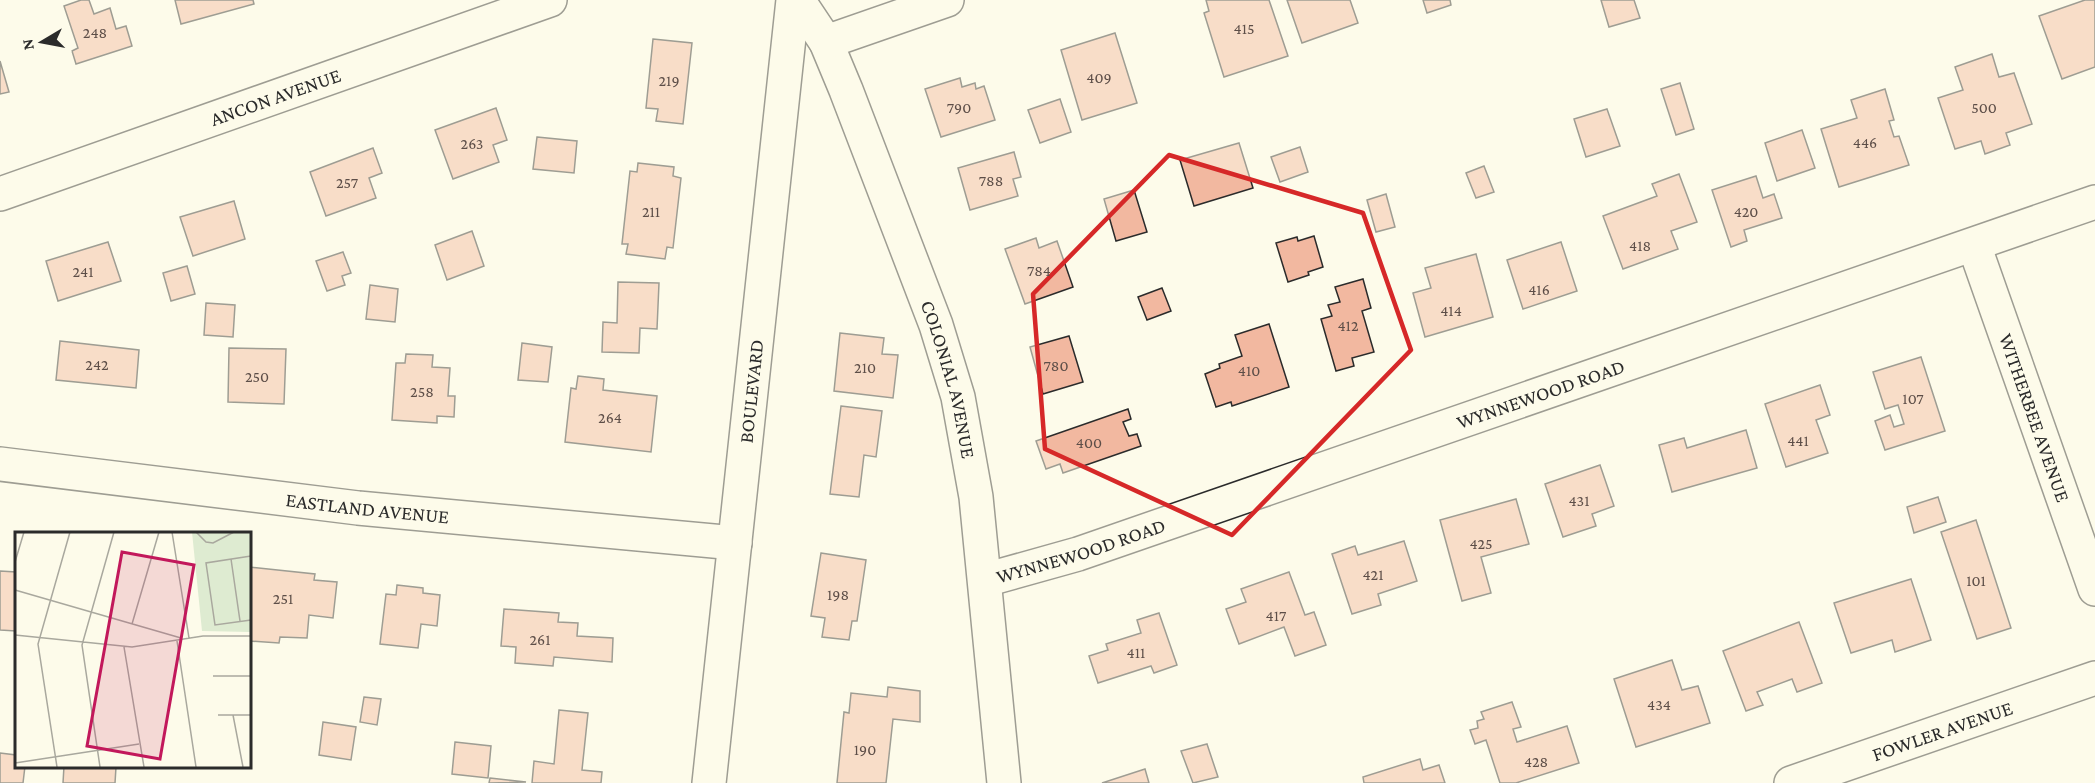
<svg xmlns="http://www.w3.org/2000/svg" width="2095" height="783" viewBox="0 0 2095 783" font-family="'Crimson Pro',serif">
<style>
.building{fill:#f2b8a0;stroke:#2b2b2b;stroke-width:1.5}
.lines{fill:none;stroke-linecap:round;stroke-linejoin:round}
.minor-casing{stroke:#2b2b2b;stroke-width:36}
.minor{stroke:#fdfbea;stroke-width:33}
.marked{fill:none;stroke:#d62828;stroke-width:4.5;stroke-linejoin:round}
.labels{text-anchor:middle;stroke-width:4.5;stroke-linejoin:round;paint-order:stroke}
.number-label{font-size:16px;fill:#5d4e48}
.street-label{font-size:20px;fill:#2b2b2b;stroke:#fdfbea}
.inset-road{fill:none;stroke:#a9a89e;stroke-width:1.5}
.view{fill:#c2185b;fill-opacity:0.15;stroke:#c2185b;stroke-width:3}
.inset-edge{fill:none;stroke:#2b2b2b;stroke-width:3}
</style>
<rect width="100%" height="100%" fill="#fdfbea"/>
<g class="building">
<polygon points="81,0 89,0 94,14 110,8 116,29 126,26 132,46 76,64 72,51 78,48 64,6"/>
<polygon points="175,0 253,0 254,4 181,24"/>
<polygon points="1206,0 1269,0 1288,56 1224,77 1204,13 1209,11"/>
<polygon points="1287,0 1350,0 1358,23 1302,43"/>
<polygon points="1423,0 1450,0 1451,5 1427,13"/>
<polygon points="1601,0 1634,0 1640,18 1609,27"/>
<polygon points="2085,0 2095,0 2095,67 2062,79 2039,16"/>
<polygon points="1115,33 1137,103 1082,120 1061,50"/>
<polygon points="653,39 692,43 683,124 656,121 658,109 646,108"/>
<polygon points="1992,54 1999,77 2014,73 2032,124 2006,133 2010,145 1985,154 1981,141 1955,149 1938,98 1963,90 1955,67"/>
<polygon points="0,61 9,92 0,94"/>
<polygon points="960,78 962,87 975,83 976,89 984,86 995,120 941,137 925,89"/>
<polygon points="1680,83 1694,129 1676,135 1661,89"/>
<polygon points="1885,89 1894,120 1889,121 1894,137 1899,136 1909,165 1839,187 1821,129 1857,118 1851,100"/>
<polygon points="1060,99 1071,132 1040,143 1028,110"/>
<polygon points="496,108 507,140 493,145 499,162 453,179 435,130"/>
<polygon points="1607,109 1620,146 1586,157 1574,119"/>
<polygon points="1802,130 1815,168 1777,181 1765,143"/>
<polygon points="537,137 577,141 574,173 533,169"/>
<polygon points="1239,143 1253,188 1194,206 1180,160"/>
<polygon points="1300,147 1308,172 1280,182 1271,157"/>
<polygon points="373,148 382,173 369,178 376,198 326,216 310,172"/>
<polygon points="1014,152 1021,177 1013,179 1018,196 970,210 958,168"/>
<polygon points="638,163 674,167 673,176 681,178 673,248 667,247 665,259 626,254 628,244 622,244 630,171 637,172"/>
<polygon points="1484,166 1494,192 1476,198 1466,173"/>
<polygon points="1679,174 1697,222 1671,231 1678,249 1623,269 1603,216 1657,196 1652,184"/>
<polygon points="1756,176 1763,198 1774,194 1782,218 1744,230 1747,241 1731,247 1712,190"/>
<polygon points="1134,190 1147,232 1116,241 1104,199"/>
<polygon points="1386,194 1395,227 1376,232 1367,200"/>
<polygon points="234,201 245,239 193,256 180,217"/>
<polygon points="472,231 484,266 447,280 435,245"/>
<polygon points="1314,236 1323,267 1308,272 1309,275 1288,282 1276,243 1297,237 1298,241"/>
<polygon points="1036,238 1039,248 1057,241 1073,287 1025,304 1005,249"/>
<polygon points="108,242 121,281 58,301 46,261"/>
<polygon points="1561,242 1577,291 1523,309 1507,260"/>
<polygon points="343,252 351,273 342,276 345,285 327,291 316,261"/>
<polygon points="1476,254 1493,317 1425,337 1413,293 1431,288 1425,268"/>
<polygon points="187,266 195,294 171,301 163,273"/>
<polygon points="1363,279 1371,308 1362,311 1374,352 1352,358 1354,366 1336,371 1321,319 1332,316 1328,305 1340,302 1335,287"/>
<polygon points="618,282 659,283 657,329 640,328 639,353 602,352 603,322 617,323"/>
<polygon points="370,285 398,289 395,322 366,319"/>
<polygon points="1162,288 1171,311 1147,320 1138,297"/>
<polygon points="206,303 235,305 233,337 204,335"/>
<polygon points="1269,324 1289,387 1232,406 1231,402 1216,407 1205,374 1220,368 1219,364 1242,356 1235,335"/>
<polygon points="840,333 884,338 882,354 898,355 893,398 834,391"/>
<polygon points="1069,336 1083,382 1043,394 1030,347"/>
<polygon points="60,341 139,350 136,388 56,380"/>
<polygon points="522,343 552,347 548,382 518,380"/>
<polygon points="229,348 286,349 284,404 228,402"/>
<polygon points="406,354 433,355 432,367 450,368 448,396 455,396 454,417 437,416 437,423 392,420 396,363 405,363"/>
<polygon points="1921,357 1945,431 1885,450 1875,421 1890,415 1894,427 1904,424 1898,405 1885,409 1873,372"/>
<polygon points="578,376 604,379 603,390 657,396 651,452 565,442 571,388 576,389"/>
<polygon points="1820,385 1830,415 1816,420 1828,453 1786,467 1765,404"/>
<polygon points="841,406 882,411 876,457 864,455 859,497 830,494"/>
<polygon points="1128,409 1131,419 1123,422 1129,436 1137,434 1141,446 1063,473 1060,464 1046,469 1036,441"/>
<polygon points="1746,430 1757,468 1672,492 1659,445 1684,438 1687,448"/>
<polygon points="1600,465 1614,506 1592,514 1596,526 1563,537 1545,484"/>
<polygon points="1938,497 1946,522 1914,533 1907,507"/>
<polygon points="1516,499 1529,544 1481,557 1491,593 1462,601 1440,520"/>
<polygon points="1976,520 2011,628 1977,639 1941,532"/>
<polygon points="1404,541 1417,581 1378,594 1381,605 1352,614 1332,554 1355,546 1358,555"/>
<polygon points="821,553 866,560 857,621 852,621 849,640 822,637 825,618 811,616"/>
<polygon points="249,567 315,574 314,580 337,582 333,618 309,615 307,638 280,637 279,643 249,641"/>
<polygon points="0,571 16,572 16,631 0,630"/>
<polygon points="1289,572 1305,615 1314,612 1326,645 1295,656 1284,627 1239,644 1226,609 1246,602 1241,589"/>
<polygon points="1911,579 1931,640 1895,652 1892,640 1851,653 1834,603"/>
<polygon points="397,585 423,588 423,593 440,595 437,626 421,624 418,648 380,644 386,594 396,595"/>
<polygon points="504,609 559,613 558,622 578,623 577,636 613,638 612,662 554,657 553,666 515,663 516,647 501,646"/>
<polygon points="1159,613 1177,665 1154,673 1151,666 1098,683 1089,656 1108,650 1106,644 1141,633 1137,620"/>
<polygon points="1799,622 1822,683 1797,692 1792,679 1757,692 1763,705 1746,711 1723,651"/>
<polygon points="1672,660 1682,690 1698,686 1710,723 1636,747 1614,679"/>
<polygon points="888,687 920,691 920,722 893,719 886,783 837,783 844,712 849,713 851,693 887,697"/>
<polygon points="364,697 381,699 377,725 360,722"/>
<polygon points="1512,702 1521,727 1513,729 1517,742 1567,726 1579,763 1516,783 1500,783 1486,740 1475,744 1470,730 1478,728 1477,721 1484,719 1481,712"/>
<polygon points="559,710 588,713 582,770 602,772 601,783 532,783 534,761 554,764"/>
<polygon points="323,722 356,727 351,760 319,755"/>
<polygon points="455,742 491,746 488,778 452,774"/>
<polygon points="1207,744 1218,777 1193,783 1181,751"/>
<polygon points="0,753 16,755 16,766 25,766 23,783 0,783"/>
<polygon points="1420,759 1423,770 1439,765 1445,783 1364,783 1363,777"/>
<polygon points="64,766 116,767 115,783 63,783"/>
<polygon points="1145,769 1149,783 1102,783"/>
<polygon points="490,778 526,782 489,783"/>
</g>
<g class="lines">
<defs>
<g id="minor">
<path id="s1" d="M798 0 826 42 846 90 936 325 958 397 976 497 1004 783"/>
<polyline points="826,42 947,0"/>
<path id="s2" d="M0 194 550 0"/>
<path id="s3" d="M1974 245 2095 589"/>
<path id="s4" d="M0 464 358 508 735 543"/>
<path id="s5" d="M985 580 1078 554 2095 202"/>
<path id="s6" d="M709 783 793 0"/>
<path id="s7" d="M1791 783 2095 678"/>
</g>
</defs>
<use href="#minor" class="minor-casing"/>
<use href="#minor" class="minor"/>
</g>
<path d="M0 0H2095V783H0ZM1169 155 1363 213 1411 350 1232 535 1045 449 1033 294Z" fill="#fdfbea" fill-opacity=".55" fill-rule="evenodd"/>
<path class="marked" d="M1169 155 1363 213 1411 350 1232 535 1045 449 1033 294Z"/>
<g class="labels">
<g class="number-label">
<text x="1244" y="34">415</text>
<text x="95" y="38">248</text>
<text x="1099" y="83">409</text>
<text x="669" y="86">219</text>
<text x="959" y="113">790</text>
<text x="1984" y="113">500</text>
<text x="1865" y="148">446</text>
<text x="472" y="149">263</text>
<text x="991" y="186">788</text>
<text x="347" y="188">257</text>
<text x="651" y="217">211</text>
<text x="1746" y="217">420</text>
<text x="1640" y="251">418</text>
<text x="1039" y="276">784</text>
<text x="83" y="277">241</text>
<text x="1539" y="295">416</text>
<text x="1451" y="316">414</text>
<text x="1348" y="331">412</text>
<text x="97" y="370">242</text>
<text x="1056" y="371">780</text>
<text x="865" y="373">210</text>
<text x="1249" y="376">410</text>
<text x="257" y="382">250</text>
<text x="422" y="397">258</text>
<text x="1913" y="404">107</text>
<text x="610" y="423">264</text>
<text x="1798" y="446">441</text>
<text x="1089" y="448">400</text>
<text x="1579" y="506">431</text>
<text x="1481" y="549">425</text>
<text x="1373" y="580">421</text>
<text x="1976" y="586">101</text>
<text x="838" y="600">198</text>
<text x="283" y="604">251</text>
<text x="1276" y="621">417</text>
<text x="540" y="645">261</text>
<text x="1136" y="658">411</text>
<text x="1659" y="710">434</text>
<text x="865" y="755">190</text>
<text x="1536" y="767">428</text>
</g>
<g class="street-label">
<text dy="7" stroke="none"><textPath href="#s2" startOffset="292">ANCON AVENUE</textPath></text>
<text dy="7" stroke="none"><textPath href="#s1" startOffset="410">COLONIAL AVENUE</textPath></text>
<text dy="7" stroke="none"><textPath href="#s6" startOffset="394">BOULEVARD</textPath></text>
<text dy="7" stroke="none"><textPath href="#s5" startOffset="586">WYNNEWOOD ROAD</textPath></text>
<text dy="7" stroke="none"><textPath href="#s3" startOffset="183">WITHERBEE AVENUE</textPath></text>
<text dy="7" stroke="none"><textPath href="#s4" startOffset="370">EASTLAND AVENUE</textPath></text>
<text dy="7" stroke="none"><textPath href="#s5" startOffset="100">WYNNEWOOD ROAD</textPath></text>
<text dy="7" stroke="none"><textPath href="#s7" startOffset="160">FOWLER AVENUE</textPath></text>
</g>
</g>
<g transform="translate(15 532)">
<rect width="236" height="236" fill="#fdfbea"/>
<path d="M177 0H235V100L187 99Z" fill="#deebd1"/>
<path class="inset-road" d="M157 0 174 106M181 0 191 10 198 11 219 0M236 24 191 31 200 93 236 88M216 27 225 89M0 30 9 0M0 58 166 106M117 92 144 0M0 103 117 115 188 104H236M162 109 181 235M109 115 129 235M198 144H236M203 183H236M218 183 228 235M0 231 124 212M42 235 23 112 55 0M85 235 67 113 99 0"/>
<path class="view" d="M107 20 179 33 145 227 72 214Z"/>
<rect width="236" height="236" class="inset-edge"/>
</g>
<g transform="translate(42 42) rotate(260)" stroke="#fdfbea" stroke-width="4.5" paint-order="stroke">
<path d="M0-4.5L10 22L0 15L-10 22Z" fill="#2b2b2b"/>
<text y="-9" font-size="16" font-weight="bold" text-anchor="middle" fill="#2b2b2b">N</text>
</g>
</svg>
